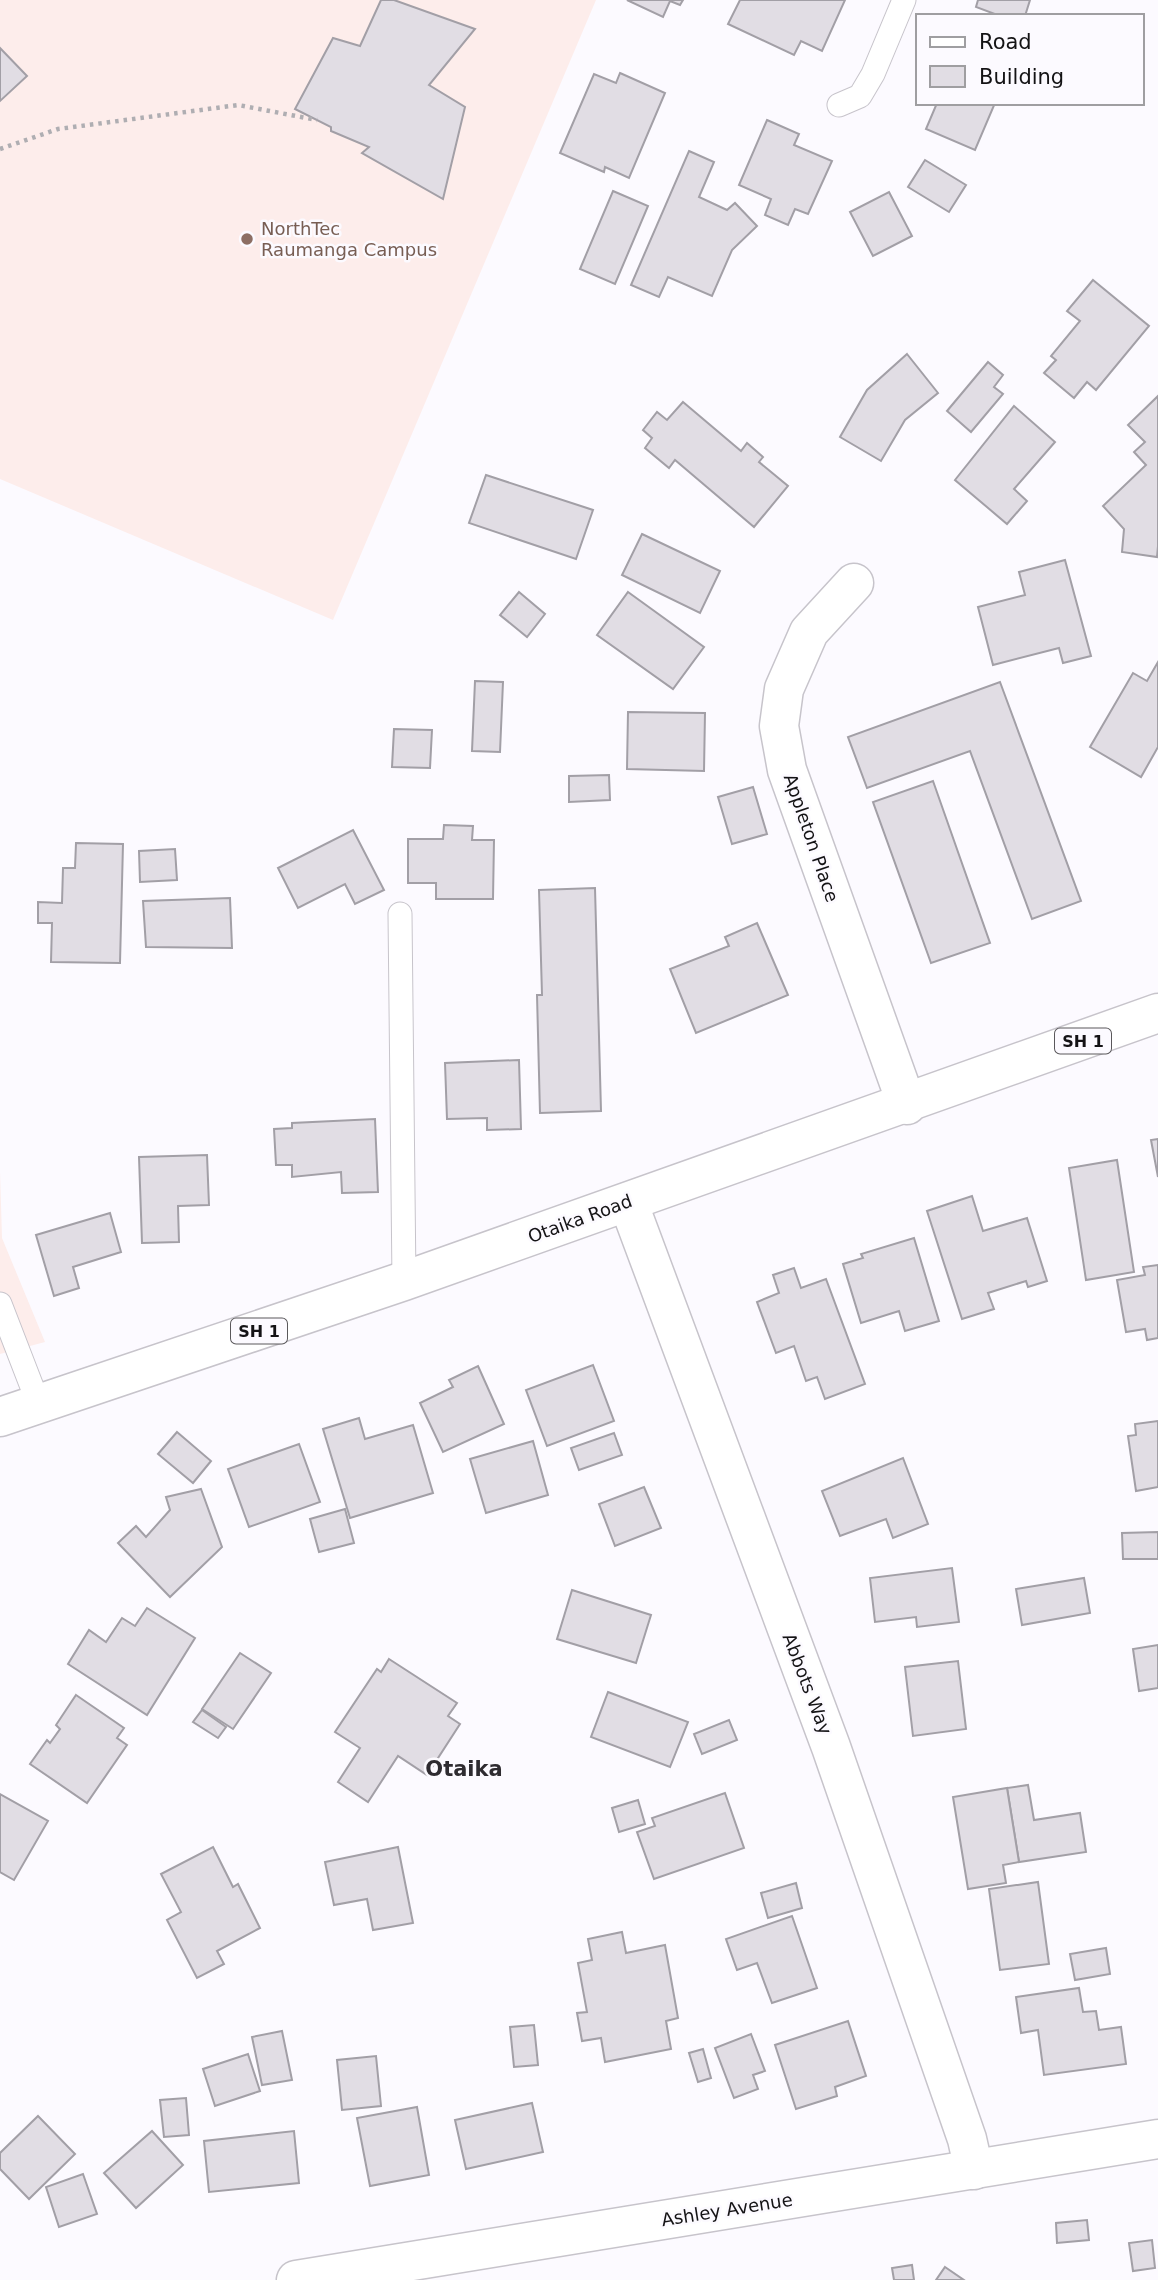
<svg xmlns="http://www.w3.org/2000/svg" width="1158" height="2280" viewBox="0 0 1158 2280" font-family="'DejaVu Sans',sans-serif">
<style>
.education{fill:#fdedeb}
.building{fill:#e1dde4;stroke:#a29fa6;stroke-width:2}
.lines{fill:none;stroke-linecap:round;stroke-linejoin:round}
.lane-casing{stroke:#c7c4cb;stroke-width:25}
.street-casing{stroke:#c7c4cb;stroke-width:41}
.highway-casing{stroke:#c7c4cb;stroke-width:41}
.path{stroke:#afaeb2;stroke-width:4.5;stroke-dasharray:3.5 5;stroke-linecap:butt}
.lane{stroke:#fff;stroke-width:23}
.street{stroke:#fff;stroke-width:38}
.highway{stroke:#fff;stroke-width:38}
.education-dot{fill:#8d6e63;stroke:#fcfaff;stroke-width:2.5}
.labels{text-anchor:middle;stroke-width:5;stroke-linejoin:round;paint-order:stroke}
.shield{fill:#fcfaff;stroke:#5a585b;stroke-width:2}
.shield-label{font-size:16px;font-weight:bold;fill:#141315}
.education-label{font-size:18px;fill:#785e54;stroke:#fcfaff;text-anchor:start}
.street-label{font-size:18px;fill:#141315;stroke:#fcfaff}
.quarter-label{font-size:21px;font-weight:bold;fill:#2e2b30;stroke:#fcfaff}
</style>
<rect width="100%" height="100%" fill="#fcfaff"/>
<g class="education">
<polygon points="0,0 596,0 333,620 0,479"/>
<polygon points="0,1171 2,1238 45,1342 0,1354"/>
</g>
<g class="building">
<polygon points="381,0 394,0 475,29 429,85 465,107 443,199 362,153 369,147 331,131 331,127 295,109 333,38 360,46"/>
<polygon points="627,0 683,0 680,5 670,1 663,17"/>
<polygon points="740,0 845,0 822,51 801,41 794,55 728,24"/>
<polygon points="978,0 1030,0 1025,16 1000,16 976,7"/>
<polygon points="0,48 27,76 0,101"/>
<polygon points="620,73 665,93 629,178 605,167 604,172 560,153 594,74 616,83"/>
<polygon points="937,103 995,103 975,150 926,129"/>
<polygon points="767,120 799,134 794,145 832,161 808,214 795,209 788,225 765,215 771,199 739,185"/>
<polygon points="689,151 714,162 699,197 727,210 735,203 757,226 732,250 712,296 668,277 659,297 631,285"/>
<polygon points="925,160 966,185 949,212 908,187"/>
<polygon points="613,191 648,206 615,284 580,269"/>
<polygon points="889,192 912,236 873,256 850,212"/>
<polygon points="1093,280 1149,326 1096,390 1087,382 1074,398 1044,373 1056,360 1051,356 1080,321 1067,311"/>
<polygon points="907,354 938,393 905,420 881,461 840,437 867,390"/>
<polygon points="988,362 1003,375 994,387 1003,394 971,432 947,411"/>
<polygon points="1158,396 1158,546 1157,557 1122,552 1124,529 1103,506 1146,465 1134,452 1145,442 1128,425"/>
<polygon points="683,402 741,451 747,443 763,457 759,462 788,486 754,527 675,460 669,468 645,448 652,438 643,430 657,412 667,420"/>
<polygon points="1014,406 1055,442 1014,489 1027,501 1007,524 955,480"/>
<polygon points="486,475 593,510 576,559 469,523"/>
<polygon points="642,534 720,571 700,613 622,575"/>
<polygon points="1065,560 1091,656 1063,663 1059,648 993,665 978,607 1025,595 1019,572"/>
<polygon points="519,592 545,614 527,637 500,615"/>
<polygon points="628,592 704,647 673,689 597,635"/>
<polygon points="1158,662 1158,747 1141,777 1090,747 1133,673 1147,681"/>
<polygon points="475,681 503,682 500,752 472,751"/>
<polygon points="1000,682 1081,901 1032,919 970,751 867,788 848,737"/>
<polygon points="628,712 705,713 704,771 627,769"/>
<polygon points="394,729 432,730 430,768 392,767"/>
<polygon points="609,775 610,800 569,802 569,776"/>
<polygon points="933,781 990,943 931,963 873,802"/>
<polygon points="753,787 767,834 732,844 718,797"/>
<polygon points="444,825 473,826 472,840 494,840 493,899 436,899 436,883 408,883 408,839 443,839"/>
<polygon points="353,830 384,890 355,904 345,884 298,908 278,868"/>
<polygon points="76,843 123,844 120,963 51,962 52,923 38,923 38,902 62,903 63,868 75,868"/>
<polygon points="175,849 177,880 140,882 139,851"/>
<polygon points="595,888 601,1111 540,1113 537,995 542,995 539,890"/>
<polygon points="230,898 232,948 146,947 143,901"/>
<polygon points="757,923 788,995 696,1033 670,969 729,946 725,937"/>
<polygon points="519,1060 521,1129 487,1130 487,1118 447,1119 445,1063"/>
<polygon points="375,1119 378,1192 342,1193 341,1172 292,1177 292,1165 276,1165 274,1129 292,1128 292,1123"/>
<polygon points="1158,1139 1158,1177 1151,1140"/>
<polygon points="207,1155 209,1205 178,1206 179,1242 142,1243 139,1157"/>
<polygon points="1117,1160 1134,1272 1086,1280 1069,1168"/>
<polygon points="972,1196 983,1231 1027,1218 1047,1281 1028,1287 1026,1281 988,1293 994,1309 962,1319 927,1211"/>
<polygon points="110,1213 121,1252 73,1267 79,1288 54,1296 36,1235"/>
<polygon points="914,1238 939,1321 905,1331 899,1311 861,1323 843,1264 863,1258 861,1254"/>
<polygon points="1158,1265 1158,1338 1147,1340 1145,1329 1126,1332 1117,1280 1145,1275 1143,1267"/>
<polygon points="794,1268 801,1288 826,1279 865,1384 825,1399 817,1377 806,1381 794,1346 776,1353 757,1302 779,1293 773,1275"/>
<polygon points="593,1365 614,1421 547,1446 526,1390"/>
<polygon points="478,1366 504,1424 443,1452 420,1403 453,1387 449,1380"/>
<polygon points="359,1418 365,1439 413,1425 433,1493 350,1518 323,1429"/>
<polygon points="1158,1421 1158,1487 1136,1491 1128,1436 1136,1435 1135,1424"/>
<polygon points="177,1432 211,1461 193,1483 158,1454"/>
<polygon points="614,1433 622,1455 579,1470 571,1448"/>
<polygon points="533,1441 548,1495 486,1513 470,1459"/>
<polygon points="299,1444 320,1502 249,1527 228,1469"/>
<polygon points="903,1458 928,1524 893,1538 886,1519 840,1536 822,1491"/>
<polygon points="644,1487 661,1528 615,1546 599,1504"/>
<polygon points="201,1489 222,1547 170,1597 118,1543 136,1526 146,1537 170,1510 166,1497"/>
<polygon points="345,1509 354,1543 319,1552 310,1519"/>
<polygon points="1158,1532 1158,1559 1123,1559 1122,1533"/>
<polygon points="952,1568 959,1622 917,1627 916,1617 875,1622 870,1578"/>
<polygon points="1084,1578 1090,1613 1022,1625 1016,1589"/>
<polygon points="572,1590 651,1615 636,1663 557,1639"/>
<polygon points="147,1608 195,1638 147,1715 68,1664 89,1630 106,1642 122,1618 135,1626"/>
<polygon points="1158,1645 1158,1688 1139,1691 1133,1649"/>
<polygon points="240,1653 271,1673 233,1729 202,1709"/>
<polygon points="389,1659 457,1703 448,1716 460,1724 427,1775 398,1756 368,1802 338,1782 360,1748 335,1732 377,1669 381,1672"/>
<polygon points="958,1661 966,1729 913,1736 905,1667"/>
<polygon points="608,1692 688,1722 670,1767 591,1737"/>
<polygon points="76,1695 124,1728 117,1738 127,1745 87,1803 30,1764 47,1740 50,1743 60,1729 56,1725"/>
<polygon points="202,1710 226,1727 218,1738 193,1722"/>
<polygon points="729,1720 737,1740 702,1754 694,1734"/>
<polygon points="1028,1785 1034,1820 1080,1813 1086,1852 1019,1862 1007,1788"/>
<polygon points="1007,1788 1019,1862 1003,1865 1006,1883 968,1889 953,1797"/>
<polygon points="725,1793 744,1848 654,1879 637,1832 655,1826 652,1818"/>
<polygon points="0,1794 48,1821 14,1880 0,1872"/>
<polygon points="638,1800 645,1824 619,1832 612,1808"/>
<polygon points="213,1847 233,1887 238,1884 260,1928 217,1951 224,1964 197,1978 167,1920 181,1912 161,1874"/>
<polygon points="398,1847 413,1923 373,1930 367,1899 334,1905 325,1862"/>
<polygon points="1038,1882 1049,1964 1000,1970 989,1889"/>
<polygon points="796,1883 802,1908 768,1918 761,1893"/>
<polygon points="792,1916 817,1988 772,2003 757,1963 737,1970 726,1939"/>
<polygon points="622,1932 626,1953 665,1945 678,2018 666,2021 671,2049 605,2062 601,2038 582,2041 577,2013 587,2012 578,1963 592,1960 588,1939"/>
<polygon points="1106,1948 1110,1974 1075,1980 1070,1954"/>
<polygon points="1079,1988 1083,2012 1096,2011 1099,2030 1121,2027 1126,2064 1044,2075 1038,2030 1021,2033 1016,1997"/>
<polygon points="848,2021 866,2076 835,2087 837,2096 796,2109 775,2045"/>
<polygon points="534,2025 538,2065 514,2067 510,2027"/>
<polygon points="282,2031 292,2080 262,2085 252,2037"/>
<polygon points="751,2034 765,2071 753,2075 758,2089 734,2098 715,2048"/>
<polygon points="703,2049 711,2078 698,2082 689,2053"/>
<polygon points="248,2054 260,2091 215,2106 203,2069"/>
<polygon points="376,2056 381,2106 342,2110 337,2060"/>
<polygon points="186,2098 189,2135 164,2137 160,2100"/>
<polygon points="532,2103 543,2152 466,2169 455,2120"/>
<polygon points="417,2107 429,2175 370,2186 357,2118"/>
<polygon points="38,2116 75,2154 29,2199 0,2169 0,2153"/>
<polygon points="152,2131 183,2165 136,2208 104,2173"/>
<polygon points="294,2131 299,2183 209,2192 204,2141"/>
<polygon points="83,2174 97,2214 59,2227 46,2187"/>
<polygon points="1087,2220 1089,2240 1057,2243 1056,2223"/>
<polygon points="1152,2240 1155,2268 1133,2271 1129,2243"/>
<polygon points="912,2265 914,2280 894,2280 892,2268"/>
<polygon points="945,2267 964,2280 936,2280"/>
</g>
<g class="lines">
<defs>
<g id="lane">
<polyline points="839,105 860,96 873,74 904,0"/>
<polyline points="400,914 404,1281"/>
<polyline points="0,1304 39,1405"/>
</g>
<g id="street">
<polyline points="854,583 809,632 784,689 779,726 787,770 907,1105"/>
<polyline points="628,1202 831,1747 967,2139 974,2170"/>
<polyline points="296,2280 1158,2139"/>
</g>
<polyline id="highway" points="0,1417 404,1281 1158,1013"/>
</defs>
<use href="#lane" class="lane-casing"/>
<use href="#street" class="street-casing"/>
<use href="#highway" class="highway-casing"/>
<polyline class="path" points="0,149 58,129 238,105 317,120"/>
<use href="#lane" class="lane"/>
<use href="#street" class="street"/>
<use href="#highway" class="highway"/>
</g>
<circle class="education-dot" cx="247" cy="239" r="7"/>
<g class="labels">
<g class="shield">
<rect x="1055" y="1028.5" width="56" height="25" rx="5"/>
<rect x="231" y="1318.5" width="56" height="25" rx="5"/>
</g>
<g class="shield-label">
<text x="1083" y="1047">SH 1</text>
<text x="259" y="1337">SH 1</text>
</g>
<g class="education-label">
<text x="261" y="235">NorthTec<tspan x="261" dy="21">Raumanga Campus</tspan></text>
</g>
<g class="street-label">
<text transform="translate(811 838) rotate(71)" y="6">Appleton Place</text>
<text transform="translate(580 1219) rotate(-20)" y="6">Otaika Road</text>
<text transform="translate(807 1684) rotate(69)" y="6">Abbots Way</text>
<text transform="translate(727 2210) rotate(-9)" y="6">Ashley Avenue</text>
</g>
<g class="quarter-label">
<text x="464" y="1776">Otaika</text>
</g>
</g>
<rect x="916" y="14" width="228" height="91" fill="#fcfaff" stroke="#9f9ea1" stroke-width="2"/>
<rect x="930" y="37" width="35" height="10" fill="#ffffff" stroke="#9f9ea1" stroke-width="2"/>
<text x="979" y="49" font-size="21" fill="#141315">Road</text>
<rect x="930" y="66" width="35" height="21" fill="#e1dde4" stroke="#9f9ea1" stroke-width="2"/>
<text x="979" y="84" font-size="21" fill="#141315">Building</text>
</svg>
